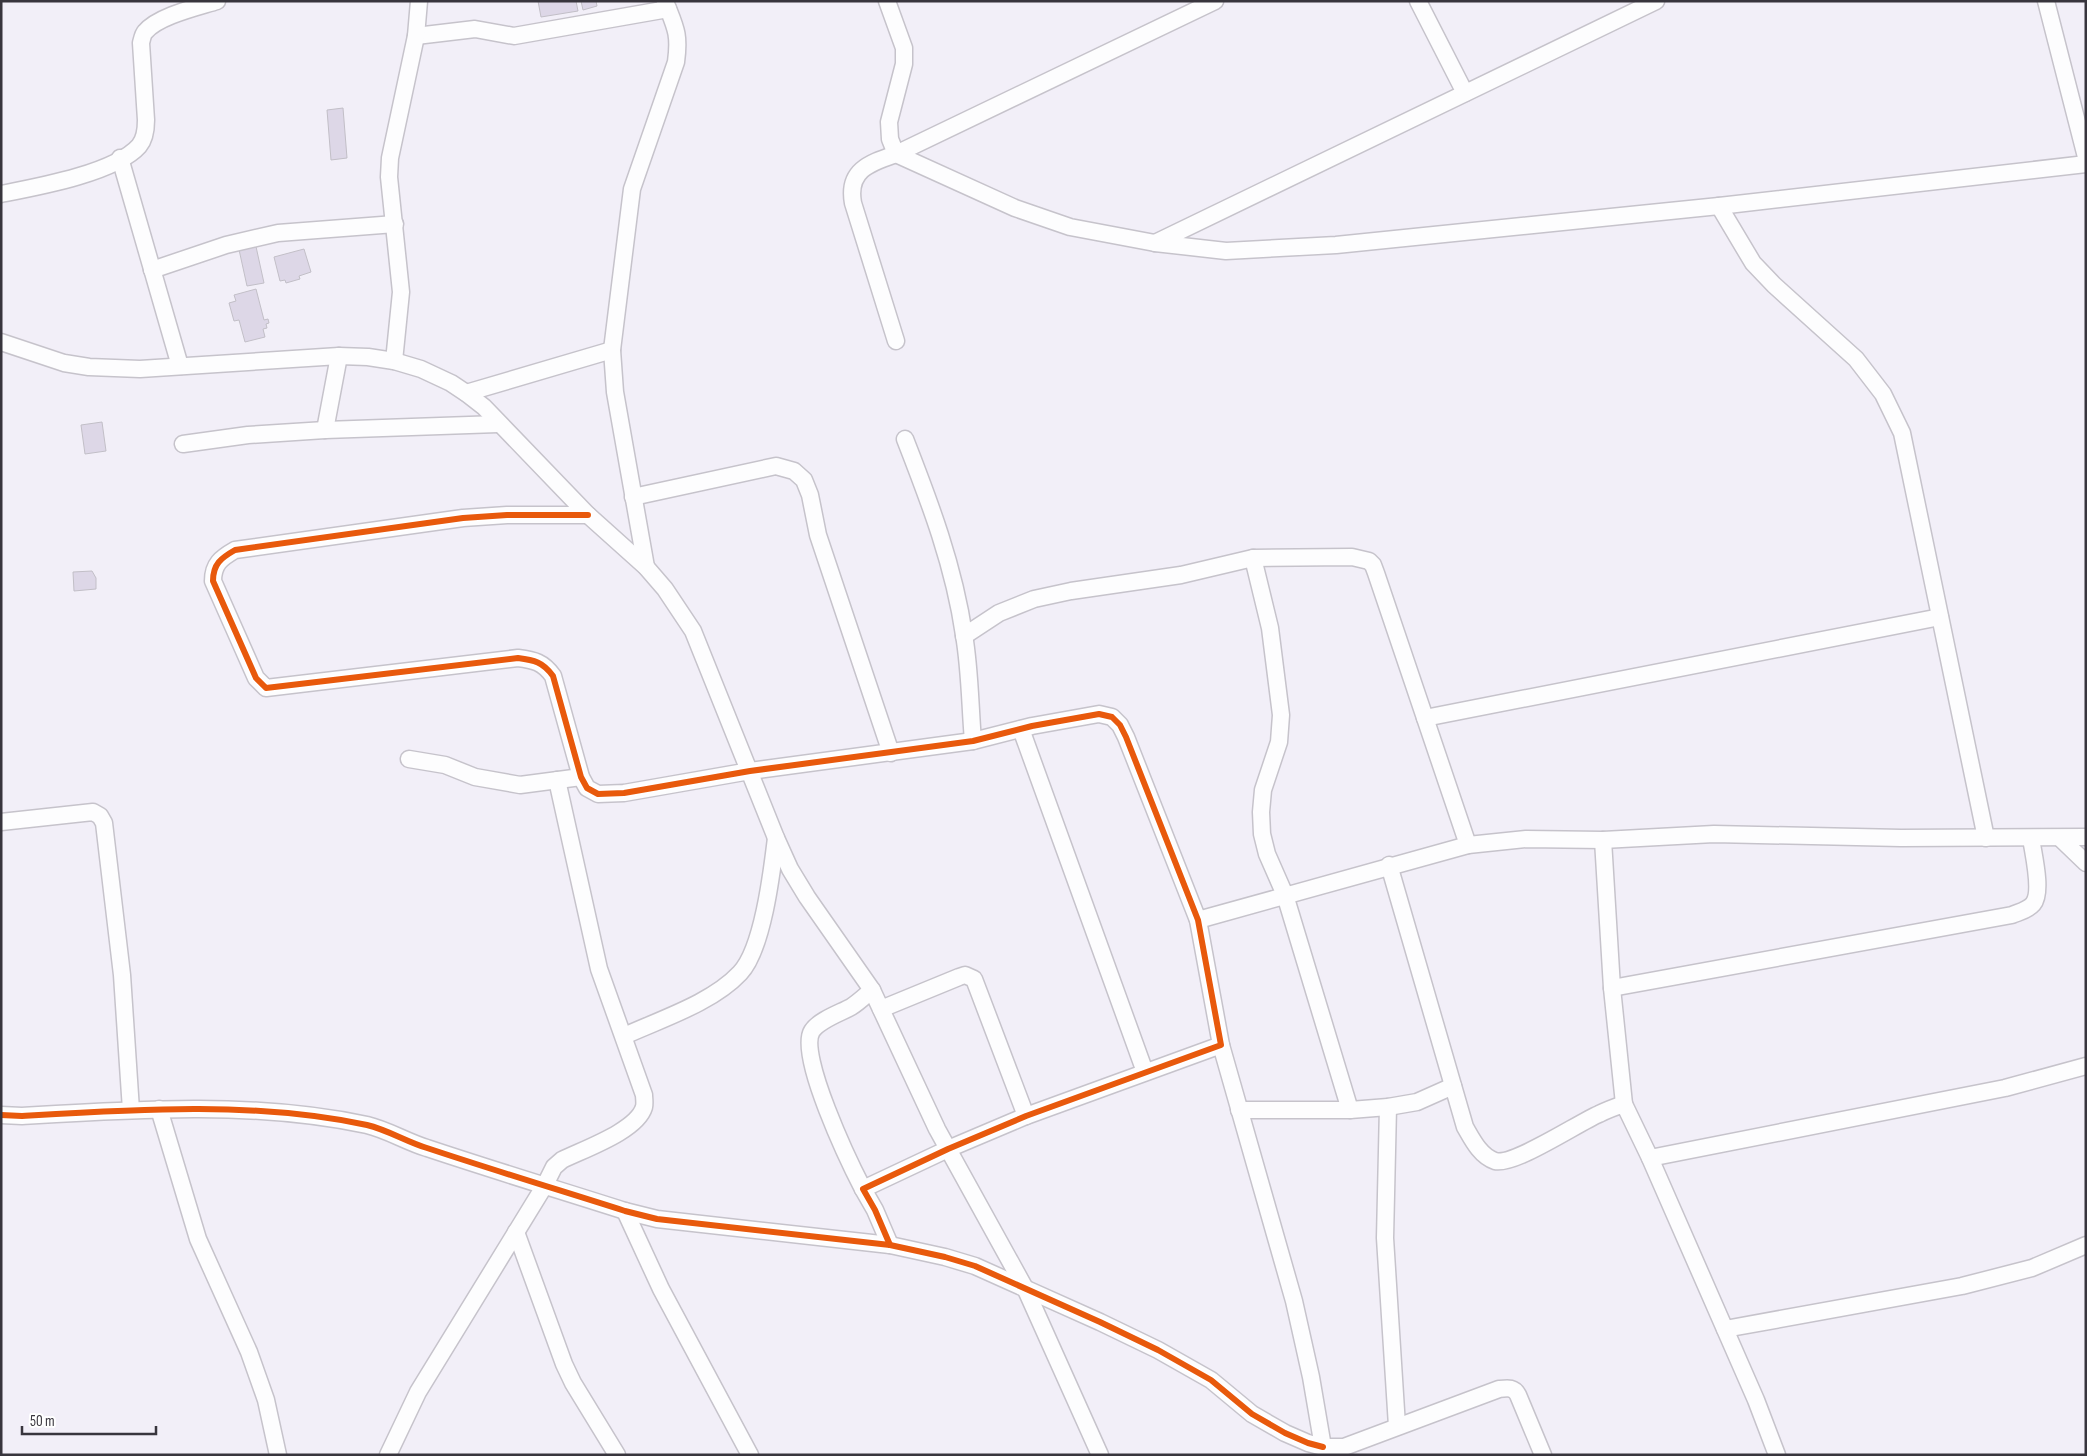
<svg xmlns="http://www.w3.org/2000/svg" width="2087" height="1456" viewBox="0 0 2087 1456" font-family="'Sofia Sans Condensed',sans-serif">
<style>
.building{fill:#ddd7e7;stroke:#c2bfc7}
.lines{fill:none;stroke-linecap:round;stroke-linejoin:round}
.minor-casing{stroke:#c6c3cb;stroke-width:19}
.minor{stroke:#fdfdfe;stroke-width:16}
.cycleway-casing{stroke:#fff;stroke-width:9}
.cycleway{stroke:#e8590c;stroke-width:6}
</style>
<rect width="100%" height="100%" fill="#f2eff8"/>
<g class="building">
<polygon points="538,1 576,1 578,11 541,17"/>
<polygon points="581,1 596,1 597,6 583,10"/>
<polygon points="343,108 347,158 331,160 327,110"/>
<polygon points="255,242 264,283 247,286 238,245"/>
<polygon points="304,249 311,272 299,276 300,279 286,283 285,280 280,281 274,257"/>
<polygon points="256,289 264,320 268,319 269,323 266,324 267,328 263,329 265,337 245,342 239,320 234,321 229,303 236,301 234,295"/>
<polygon points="102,422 106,451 85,454 81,425"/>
<polygon points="92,571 96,578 96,589 74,591 73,572"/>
</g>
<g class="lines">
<defs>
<g id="minor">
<polyline points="887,1 904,48 904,64 889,122 890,139 896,154 1015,208 1070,227 1155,243 1226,251 1336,245 1719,206 2086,164"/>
<polyline points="1418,1 1465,93"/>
<polyline points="2046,1 2086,157"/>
<polyline points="416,36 475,29 514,36 668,9"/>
<polyline points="120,158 180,366"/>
<path d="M1 194C37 187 115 173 139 146 145 139 146 129 146 120L141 43C142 39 143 34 145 32 158 16 198 7 217 1"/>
<polyline points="1719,206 1753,263 1774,285 1856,359 1883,394 1902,433 1986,838"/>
<polyline points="1155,243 1656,1"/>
<polyline points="152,270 226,245 278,233 395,224"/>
<path d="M896 341 853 203C847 170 870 163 896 154L1215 1"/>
<polyline points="1,342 64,363 89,367 140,369 339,356 368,357 394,361 421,369 451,383 466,393 484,407 588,515 646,567 665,589 693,631 776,838 790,869 807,897 872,990 937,1129 1026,1290 1100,1455"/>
<polyline points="394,361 401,292 389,177 390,158 416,36 419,1"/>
<polyline points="466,393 612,350"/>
<polyline points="325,430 339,356"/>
<path d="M905 439C930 503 954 566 964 635 970 669 970 706 973 741"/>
<polyline points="183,444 248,435 325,430 498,424"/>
<polyline points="633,497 776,466 794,471 804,480 810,495 818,535 891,753"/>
<path d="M588 515H507L463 518 235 550C221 558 213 564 213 581L256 678 266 688 518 658C534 660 543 662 553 676L581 777 587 788 598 794 624 793 750 771 973 741 1032 726 1099 714 1112 717 1120 725 1126 737 1198 920 1221 1045 1026 1116 948 1149 863 1189 875 1210 890 1245"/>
<polyline points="1253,558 1270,628 1281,715 1279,742 1263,790 1261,812 1262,834 1267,854 1285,895 1350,1110"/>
<path d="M646 567 615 392 612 350 632 189 676 62C680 33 675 27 665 1"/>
<polyline points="964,636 999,613 1034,599 1071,591 1181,575 1253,558 1352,557 1369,561 1373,565 1376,573 1468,845"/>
<polyline points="1425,718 1940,617"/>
<polyline points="1021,729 1145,1072"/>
<polyline points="409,759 445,765 475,777 520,785 581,777"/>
<polyline points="1,822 93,812 100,816 104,823 122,975 131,1110"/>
<polyline points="2060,838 2086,863"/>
<polyline points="1603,840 1612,988 1624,1104"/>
<path d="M1389 865 1465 1127C1472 1139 1480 1156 1495 1161 1514 1166 1578 1123 1599 1114 1607 1110 1615 1107 1624 1104L1650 1158 1756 1400 1777 1455"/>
<polyline points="1198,920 1468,845 1526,839 1603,840 1714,834 1901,838 2086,837"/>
<path d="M1612 988 2012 915C2019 912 2028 910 2033 904 2043 892 2033 853 2031 838"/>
<polyline points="881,1009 959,977 965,975 974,979 1026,1116"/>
<path d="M624 1036C661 1019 712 1003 740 973 763 949 772 871 776 838"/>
<path d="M1221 1045 1294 1301 1311 1377 1323 1447H1344L1499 1389C1508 1388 1514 1387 1518 1395L1543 1455"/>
<polyline points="1388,1107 1385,1238 1397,1426"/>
<polyline points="159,1109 198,1239 249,1352 266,1400 278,1455"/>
<polyline points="1239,1110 1350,1110 1388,1107 1417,1102 1453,1086"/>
<path d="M1 1115 22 1116C136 1109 254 1101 367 1125 388 1130 407 1142 427 1148 493 1170 559 1190 625 1211L657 1219 890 1245 945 1257 975 1266 1100 1322 1158 1350 1211 1380 1252 1414 1285 1433 1308 1443 1323 1447"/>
<polyline points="1650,1158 2005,1088 2086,1066"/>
<path d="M863 1189C850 1164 797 1054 812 1031 819 1020 840 1013 851 1007 859 1002 865 996 872 990"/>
<polyline points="625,1211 661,1289 750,1455"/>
<polyline points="516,1232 564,1364 573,1383 617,1455"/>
<polyline points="1725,1329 1962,1286 2032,1268 2086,1245"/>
<path d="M388 1455 418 1392 545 1185 554 1167 562 1160C584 1149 637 1131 644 1107 645 1103 644 1098 644 1095L599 969 557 780"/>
</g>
</defs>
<use href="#minor" class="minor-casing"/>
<use href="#minor" class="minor"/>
<defs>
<g id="cycleway">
<path d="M588 515H507L463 518 235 550C221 558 213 564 213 581L256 678 266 688 518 658C534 660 543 662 553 676L581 777 587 788 598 794 624 793 750 771 973 741 1032 726 1099 714 1112 717 1120 725 1126 737 1198 920 1221 1045 1026 1116 948 1149 863 1189 875 1210 890 1245"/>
<path d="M1 1115 22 1116C136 1109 254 1101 367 1125 388 1130 407 1142 427 1148 493 1170 559 1190 625 1211L657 1219 890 1245 945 1257 975 1266 1100 1322 1158 1350 1211 1380 1252 1414 1285 1433 1308 1443 1323 1447"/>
</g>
</defs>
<use href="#cycleway" class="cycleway-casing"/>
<use href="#cycleway" class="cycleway"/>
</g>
<rect width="2087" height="1456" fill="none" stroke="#38353d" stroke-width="5"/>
<path d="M22 1426v8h134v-8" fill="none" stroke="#38353d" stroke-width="2.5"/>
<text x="30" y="1426" font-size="15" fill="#38353d" stroke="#ffffff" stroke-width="4" paint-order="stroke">50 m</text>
</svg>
